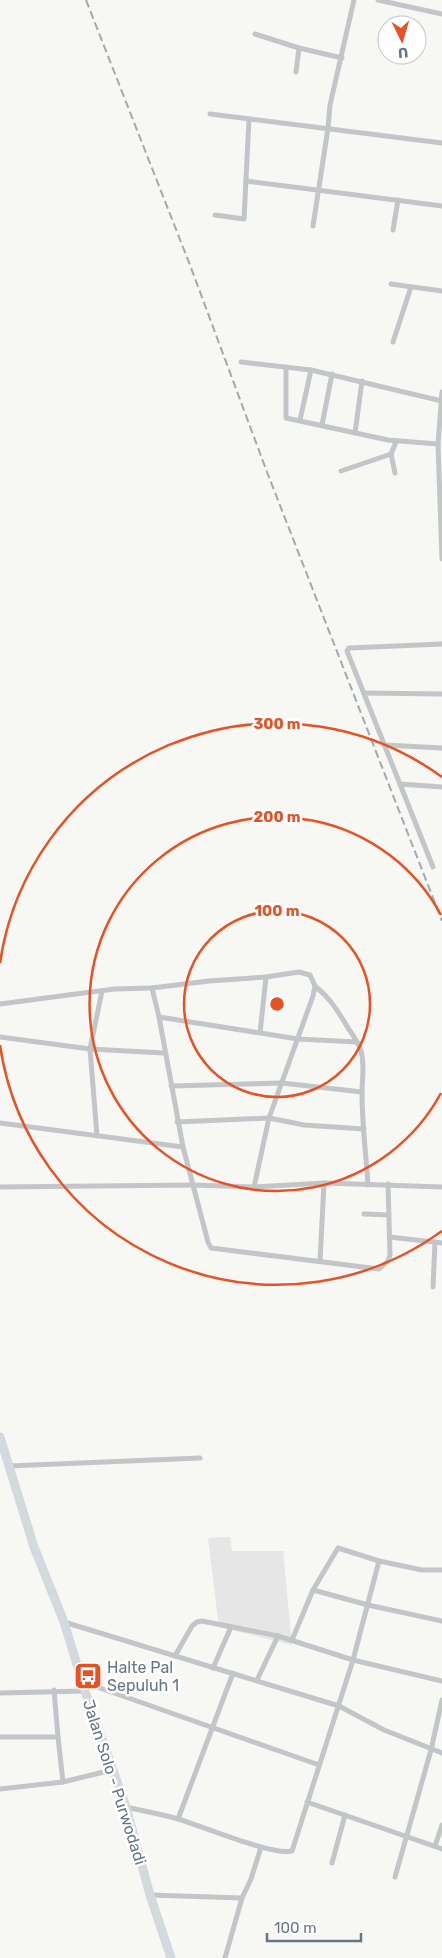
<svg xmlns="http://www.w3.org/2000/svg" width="442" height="1958" viewBox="0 0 442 1958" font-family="Rubik,sans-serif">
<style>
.built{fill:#e5e6e5}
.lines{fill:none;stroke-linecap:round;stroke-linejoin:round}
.minor{stroke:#c2c6c9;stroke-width:5}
.primary{stroke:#d4d9dd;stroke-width:9}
.rail{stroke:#a2a9af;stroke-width:2;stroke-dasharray:8 4;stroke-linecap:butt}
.ring{fill:none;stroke:#e75123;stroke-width:2.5}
.labels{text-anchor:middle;stroke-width:5;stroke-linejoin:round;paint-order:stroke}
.poi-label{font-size:16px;fill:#657785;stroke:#fff;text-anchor:start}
.street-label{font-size:16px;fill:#657785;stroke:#fff}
.centre{fill:#e75123;stroke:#fff;stroke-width:2.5}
.ring-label{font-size:15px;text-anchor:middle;font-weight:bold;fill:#e75123;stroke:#fff;stroke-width:5;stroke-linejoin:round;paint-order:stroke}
</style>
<rect width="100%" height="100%" fill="#f7f7f4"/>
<polygon class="built" points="230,1537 232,1551 283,1551 292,1645 219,1627 208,1538"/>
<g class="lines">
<g class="minor">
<polyline points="378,0 442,14"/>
<polyline points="255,34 299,48 342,58"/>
<polyline points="296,72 299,48"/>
<polyline points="210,114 442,143"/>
<polyline points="246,181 442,206"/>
<polyline points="215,215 244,219 249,119"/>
<polyline points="313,226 328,128 330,105 354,0"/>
<polyline points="393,230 398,200"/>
<polyline points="391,284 442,291"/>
<polyline points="393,342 411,287"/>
<polyline points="241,362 311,370 442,401"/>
<polyline points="286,367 286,418 388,440 438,444"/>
<polyline points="442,392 438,444 442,559"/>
<polyline points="300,420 311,370"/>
<polyline points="322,425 332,374"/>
<polyline points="355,433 362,381"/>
<polyline points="391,454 395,473"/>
<polyline points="341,471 391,454 396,442"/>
<polyline points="364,693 442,694"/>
<polyline points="385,745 442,748"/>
<polyline points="400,784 442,787"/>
<polyline points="433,867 347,651 349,648 442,644"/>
<path d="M315 986C330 998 338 1011 348 1028 353 1035 358 1042 361 1051 365 1065 362 1079 362 1093 362 1124 366 1154 368 1185"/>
<polyline points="152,988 159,1017 183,1147 208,1242 211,1248 379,1269 388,1261 390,1255 388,1184"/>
<polyline points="0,1004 114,989 152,988 209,981 266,977 299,972 310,975 315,986 313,996 269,1118 254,1187"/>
<polyline points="159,1017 298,1039 357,1042"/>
<polyline points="260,1033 266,977"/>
<polyline points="0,1037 90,1049 164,1053"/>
<polyline points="171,1086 282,1083 362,1092"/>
<polyline points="177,1122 269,1118 304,1125 364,1129"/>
<polyline points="0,1123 183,1147"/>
<polyline points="97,1136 90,1049 102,991"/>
<polyline points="0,1187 193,1185 254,1187 324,1183 442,1187"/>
<polyline points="364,1214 389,1215"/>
<polyline points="390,1237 442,1243"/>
<polyline points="320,1261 324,1183"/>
<polyline points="433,1287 435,1242"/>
<polyline points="9,1466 200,1458"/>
<polyline points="313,1590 368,1605 442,1621"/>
<polyline points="64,1622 339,1706 384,1730 442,1753"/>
<polyline points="292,1640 313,1590 338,1548 379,1561 422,1570 442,1570"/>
<polyline points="175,1656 192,1626 197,1622 202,1621 278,1636 353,1660 442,1681"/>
<polyline points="213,1668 231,1627"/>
<polyline points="257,1680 278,1636"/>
<polyline points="83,1682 319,1765"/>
<polyline points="0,1693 85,1691"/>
<polyline points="0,1737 58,1737 54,1690"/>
<polyline points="58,1737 63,1782"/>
<polyline points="0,1789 63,1782 112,1770"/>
<polyline points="307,1802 442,1849"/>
<path d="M126 1807C143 1811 161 1814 178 1819 202 1826 273 1856 292 1851L353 1660 379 1561"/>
<polyline points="178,1819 233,1673"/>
<polyline points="435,1846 442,1825"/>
<polyline points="332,1863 345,1815"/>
<polyline points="395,1877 431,1750 442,1700"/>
<polyline points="150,1895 242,1898"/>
<polyline points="225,1958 242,1898 251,1879 261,1847"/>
</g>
<polyline class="primary" points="0,1437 34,1547 64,1622 85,1691 126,1807 150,1895 171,1958"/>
<polyline class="rail" points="86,0 190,265 267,472 442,921"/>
</g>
<g class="ring">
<circle cx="277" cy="1004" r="93"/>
<path d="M441 1093A187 187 0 1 1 441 915"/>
<path d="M442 1231A280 280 0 0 1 0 1045M0 963A280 280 0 0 1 442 777"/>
</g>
<defs>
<symbol id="bus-square" viewBox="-11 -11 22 22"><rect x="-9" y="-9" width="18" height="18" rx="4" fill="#e75123" stroke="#fff"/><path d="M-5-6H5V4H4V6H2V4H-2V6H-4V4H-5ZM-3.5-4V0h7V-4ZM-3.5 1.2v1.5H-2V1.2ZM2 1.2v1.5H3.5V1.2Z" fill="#fff"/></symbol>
</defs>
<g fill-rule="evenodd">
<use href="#bus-square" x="72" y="1660" width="32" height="32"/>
</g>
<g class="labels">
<g class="poi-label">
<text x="107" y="1673">Halte Pal<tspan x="107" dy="18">Sepuluh 1</tspan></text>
</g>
<g class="street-label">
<text transform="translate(115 1782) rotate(72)" y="6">Jalan Solo - Purwodadi</text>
</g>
</g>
<circle cx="277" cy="1004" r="8" class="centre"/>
<g class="ring-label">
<text x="277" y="729">300 m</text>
<text x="277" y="822">200 m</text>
<text x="277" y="916">100 m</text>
</g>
<g transform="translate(402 40) rotate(175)"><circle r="24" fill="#ffffff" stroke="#c1c9ce"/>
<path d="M0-4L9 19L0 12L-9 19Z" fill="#e75123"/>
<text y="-8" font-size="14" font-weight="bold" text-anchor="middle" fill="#657785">U</text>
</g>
<path d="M267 1933v8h94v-8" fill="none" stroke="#657785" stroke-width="2.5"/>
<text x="274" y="1933" font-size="15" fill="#657785" stroke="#ffffff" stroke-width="4" paint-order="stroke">100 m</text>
</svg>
